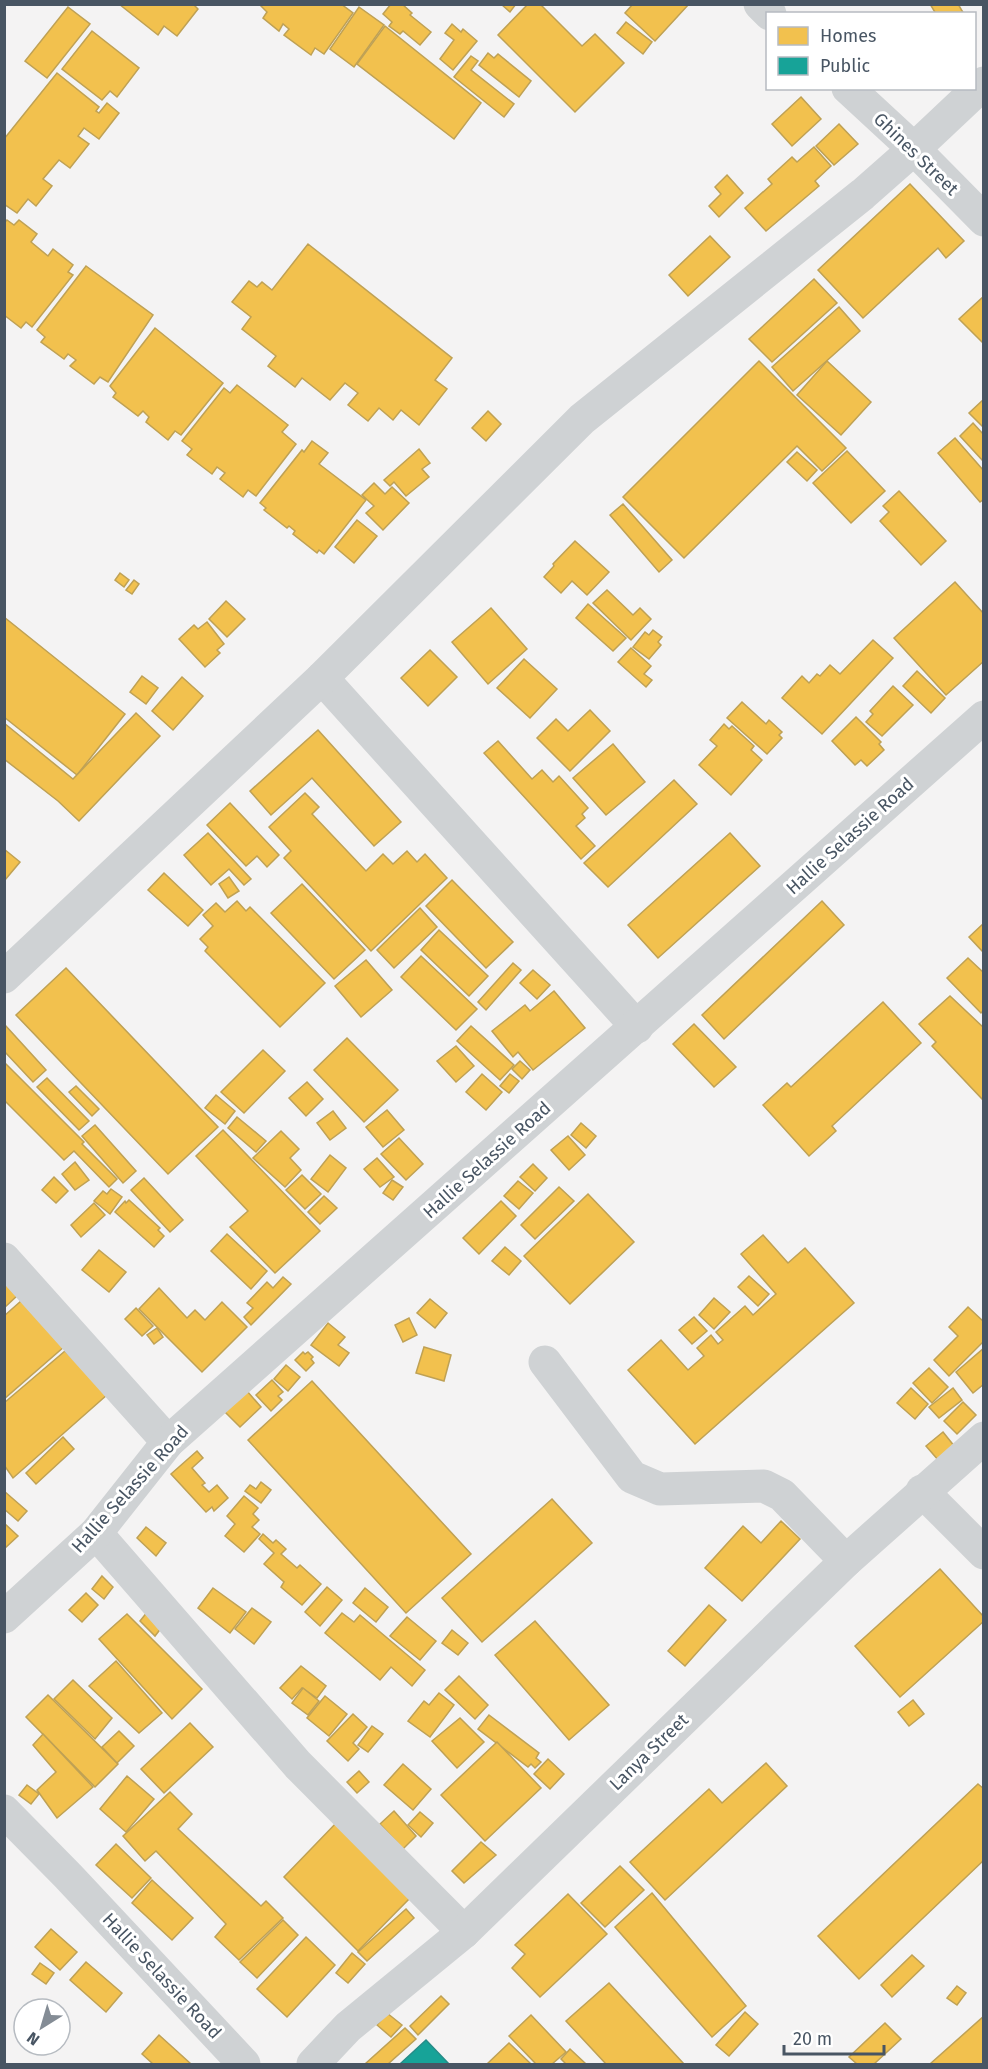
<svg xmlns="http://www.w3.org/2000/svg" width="988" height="2069" viewBox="0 0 988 2069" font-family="'Fira Sans',sans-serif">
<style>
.homes{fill:#f2c14e;stroke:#bfa154;stroke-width:1.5}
.public{fill:#17a398;stroke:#268c88;stroke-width:1.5}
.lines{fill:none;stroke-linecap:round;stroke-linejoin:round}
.minor{stroke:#cfd2d4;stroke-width:33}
.labels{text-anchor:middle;stroke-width:6;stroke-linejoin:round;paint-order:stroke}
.street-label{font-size:18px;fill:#485563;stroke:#fff}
</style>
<rect width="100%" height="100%" fill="#f4f3f3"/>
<g class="homes">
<polygon points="119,4 193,4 198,9 177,36 164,26 158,35"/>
<polygon points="259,4 341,4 353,13 324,54 315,48 311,55 284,35 289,29 283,24 279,31 263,18 267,12"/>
<polygon points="391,4 402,4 412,13 410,15 431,32 420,45 403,31 400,34 389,26 392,22 383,14"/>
<polygon points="501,4 516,4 510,12"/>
<polygon points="528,4 540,4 582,46 595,34 624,63 575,112 498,35"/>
<polygon points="633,4 689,4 655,41 625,13"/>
<polygon points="930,4 958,4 964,14 936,14"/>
<polygon points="68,7 90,24 47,78 25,61"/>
<polygon points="359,7 384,25 354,67 330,49"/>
<polygon points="626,22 652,42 643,54 617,33"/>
<polygon points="452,24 461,32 463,29 477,41 453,70 440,59 454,40 445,33"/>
<polygon points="385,26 481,103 454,139 357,64"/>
<polygon points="92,31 139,68 117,97 110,91 102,100 62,69"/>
<polygon points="488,53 494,58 498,54 531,81 519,97 479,65"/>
<polygon points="471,56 478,61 471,70 514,104 504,117 454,77"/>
<polygon points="57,73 99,107 96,111 99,113 107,103 119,113 99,139 84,128 78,136 89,144 70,168 59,160 43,179 52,186 36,206 28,199 17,213 4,204 4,139"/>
<polygon points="801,97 821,119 792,146 772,124"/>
<polygon points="839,124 858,144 834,165 816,146"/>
<polygon points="814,147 831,166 815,181 819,186 766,231 745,208 772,184 768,179 792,157 797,162"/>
<polygon points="727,175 743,193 719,217 709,206 721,194 715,187"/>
<polygon points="910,184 964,241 946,258 938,248 863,318 818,270"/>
<polygon points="7,220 14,225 19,220 37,234 31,242 48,256 53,249 73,265 68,272 73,275 32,327 26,322 21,328 4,315 4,223"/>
<polygon points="710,236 730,257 688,296 669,275"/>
<polygon points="308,244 452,358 435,380 447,389 419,425 401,410 393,420 379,408 368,421 348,405 358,393 345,383 330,400 302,378 295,387 268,366 276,356 242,329 251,317 232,302 249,281 257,287 262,282 272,290"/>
<polygon points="86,266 153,315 108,382 100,377 94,384 70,366 76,360 68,354 64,359 41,342 45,337 37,330"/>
<polygon points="814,279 837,303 772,362 749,339"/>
<polygon points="984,296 984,344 959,319"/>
<polygon points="839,307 860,331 793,391 772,367"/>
<polygon points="155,328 223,383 181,435 175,431 168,440 146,422 149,417 143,411 138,416 113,397 116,393 110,386"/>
<polygon points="759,361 846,448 822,471 797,446 684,558 623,497"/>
<polygon points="827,361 871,402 841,435 797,395"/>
<polygon points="237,385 288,425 282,432 296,444 256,496 248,490 243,497 220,479 225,473 217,467 212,474 187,455 192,449 182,441 224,388 230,393"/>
<polygon points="984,399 984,428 969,413"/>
<polygon points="488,411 501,424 486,441 472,428"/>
<polygon points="973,423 984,435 984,462 960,436"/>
<polygon points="955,438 984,471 984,499 980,502 938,453"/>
<polygon points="312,441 328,453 319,464 366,500 324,554 319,550 317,553 293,534 295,531 289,526 287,528 264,510 266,508 260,503 302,450 304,452"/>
<polygon points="419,449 430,463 422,469 429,477 406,496 394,482 390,486 384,480"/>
<polygon points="847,451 885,491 851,523 813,483"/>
<polygon points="797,452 817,470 807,481 787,462"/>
<polygon points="374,483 385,494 392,487 409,503 383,530 366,513 374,506 362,495"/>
<polygon points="899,491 946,541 921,565 880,521 889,512 883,506"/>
<polygon points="623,504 672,560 659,572 610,515"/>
<polygon points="357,520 377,536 354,563 335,547"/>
<polygon points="575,541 609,572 587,595 572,581 561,593 544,577 554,566 553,564"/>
<polygon points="120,573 129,580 124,587 115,580"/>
<polygon points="134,580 139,584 132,594 126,590"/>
<polygon points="955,582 984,614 984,661 946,695 894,638"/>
<polygon points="607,590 633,615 640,608 651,619 631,640 593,603"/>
<polygon points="226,601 245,619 227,637 209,619"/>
<polygon points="588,604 626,638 613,651 576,618"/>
<polygon points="491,608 527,649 488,684 452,642"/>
<polygon points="4,617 125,714 77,775 4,717"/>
<polygon points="207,622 224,644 217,650 220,653 205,667 179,639 194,625 198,629"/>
<polygon points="653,630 662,637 658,642 661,645 649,659 633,647 645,632 649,635"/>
<polygon points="873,640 893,658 822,734 782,698 802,676 809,683 817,674 820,676 830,665 840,674"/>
<polygon points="631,648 651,666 644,674 652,680 646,687 618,662"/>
<polygon points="430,650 457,677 428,706 401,678"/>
<polygon points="524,659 557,689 530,718 497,688"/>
<polygon points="917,671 945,698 931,713 903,686"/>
<polygon points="142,676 158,688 146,704 130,692"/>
<polygon points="182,677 203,696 173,730 152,711"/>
<polygon points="893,686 913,705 882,736 866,722 873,714 870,711"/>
<polygon points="742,702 766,724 769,720 782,732 779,735 782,738 767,754 727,718"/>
<polygon points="590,710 610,731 570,771 537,738 556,719 568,731"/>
<polygon points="136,713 160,736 79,821 58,801 4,759 4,723 73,779"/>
<polygon points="856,717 881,742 879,744 884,750 867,766 861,760 855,765 832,741"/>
<polygon points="724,724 729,729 732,726 754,746 751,750 762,760 731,795 699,765 717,746 710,740"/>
<polygon points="318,730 401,822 374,846 312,778 271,815 250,791"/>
<polygon points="498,741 532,779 542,770 553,782 559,776 588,808 582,814 585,818 576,826 595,846 581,859 484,753"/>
<polygon points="613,744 645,782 606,815 573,778"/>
<polygon points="674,780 697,804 608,887 584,863"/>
<polygon points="305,793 319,807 312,814 366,871 383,854 393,864 407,851 417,862 425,854 447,878 371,951 284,858 291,851 269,827"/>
<polygon points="230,803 279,855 267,867 257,856 246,866 207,825"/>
<polygon points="208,833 251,879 244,885 229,869 211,885 184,855"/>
<polygon points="730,833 760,866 658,958 628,925"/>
<polygon points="4,849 20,862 5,880 4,880"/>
<polygon points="164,873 203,910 188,926 148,890"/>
<polygon points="229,877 239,891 228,898 219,884"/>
<polygon points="452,880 513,942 486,968 426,906"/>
<polygon points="302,884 365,950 334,979 271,913"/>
<polygon points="237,901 246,911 250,907 325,983 280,1027 205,951 208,947 200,939 213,926 203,915 216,903 225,912"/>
<polygon points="822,901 844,925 724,1039 702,1015"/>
<polygon points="420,908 437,927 394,968 377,950"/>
<polygon points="984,923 984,953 969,937"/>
<polygon points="439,930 488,976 469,996 421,950"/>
<polygon points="421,956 477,1009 456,1030 401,977"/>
<polygon points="968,958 984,973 984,1010 981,1013 947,978"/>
<polygon points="366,960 392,990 361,1017 335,986"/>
<polygon points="513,963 521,970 486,1010 478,1002"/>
<polygon points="66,968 218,1127 168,1174 16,1015"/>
<polygon points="533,970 550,985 537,999 520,983"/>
<polygon points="554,991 585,1028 533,1070 518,1052 513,1057 492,1031 525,1005 530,1011"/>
<polygon points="950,996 984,1028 984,1101 932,1046 936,1042 919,1024"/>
<polygon points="883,1002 921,1043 832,1126 836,1131 809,1156 763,1105 787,1083 791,1087"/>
<polygon points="694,1024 736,1067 714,1087 673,1044"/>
<polygon points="5,1025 46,1070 33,1082 4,1051"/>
<polygon points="471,1026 514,1065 500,1080 457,1041"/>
<polygon points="347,1038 398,1090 364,1122 314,1070"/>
<polygon points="456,1046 474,1066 456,1082 437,1061"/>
<polygon points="263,1050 285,1071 244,1113 221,1092"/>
<polygon points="520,1061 530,1070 522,1079 512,1069"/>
<polygon points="4,1062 84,1142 82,1144 117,1179 109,1187 74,1151 64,1160 4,1100"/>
<polygon points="482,1074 502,1092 486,1110 466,1092"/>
<polygon points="510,1074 519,1081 509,1093 500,1086"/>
<polygon points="47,1078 89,1121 79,1130 37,1087"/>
<polygon points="307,1082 323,1099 306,1116 289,1098"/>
<polygon points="76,1086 99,1109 92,1116 69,1092"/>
<polygon points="216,1095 235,1111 225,1124 205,1108"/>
<polygon points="387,1110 404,1130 383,1147 366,1127"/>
<polygon points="333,1111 346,1128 330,1140 317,1123"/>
<polygon points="237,1117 266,1141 256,1152 228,1128"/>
<polygon points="581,1123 596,1136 586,1148 571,1135"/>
<polygon points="95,1125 136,1171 123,1183 82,1136"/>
<polygon points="223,1130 320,1231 275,1273 230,1227 248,1211 196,1156"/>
<polygon points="281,1131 299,1149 290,1158 301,1170 285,1187 253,1158"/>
<polygon points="568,1136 585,1155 569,1170 551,1150"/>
<polygon points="399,1138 423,1164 406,1180 381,1154"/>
<polygon points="330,1155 346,1168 328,1192 311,1179"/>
<polygon points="377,1158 394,1177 380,1187 364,1169"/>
<polygon points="75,1162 89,1180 75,1190 62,1174"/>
<polygon points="533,1164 547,1178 535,1191 520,1177"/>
<polygon points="302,1175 321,1194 305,1209 286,1190"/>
<polygon points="54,1177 68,1191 56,1203 42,1190"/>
<polygon points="144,1178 183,1220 170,1232 131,1190"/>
<polygon points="392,1180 403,1187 393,1200 383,1193"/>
<polygon points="518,1181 533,1193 519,1209 504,1196"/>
<polygon points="559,1187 574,1201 535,1239 521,1225"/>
<polygon points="111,1189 122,1197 110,1214 94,1201 103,1191 107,1194"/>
<polygon points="588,1194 634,1242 570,1304 524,1256"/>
<polygon points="324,1196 337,1208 320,1224 308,1212"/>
<polygon points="129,1200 160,1228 158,1230 164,1236 154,1247 115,1212 125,1201 126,1203"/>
<polygon points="501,1201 516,1216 479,1254 463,1238"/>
<polygon points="94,1203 105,1215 81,1237 71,1225"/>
<polygon points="227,1234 267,1271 251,1289 211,1251"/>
<polygon points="763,1235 788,1263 805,1248 854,1303 695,1444 628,1370 661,1340 688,1370 704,1356 697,1348 711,1335 718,1344 723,1340 716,1332 745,1306 753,1315 776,1294 741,1254"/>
<polygon points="505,1247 521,1261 509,1275 492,1261"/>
<polygon points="99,1250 126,1272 109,1292 82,1270"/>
<polygon points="749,1276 769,1294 758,1306 738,1287"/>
<polygon points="283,1277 291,1284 251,1325 244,1317 253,1308 247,1303 267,1282 273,1288"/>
<polygon points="4,1281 18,1295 4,1308"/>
<polygon points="159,1288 187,1318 195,1310 205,1320 222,1302 247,1327 202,1372 139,1309"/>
<polygon points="714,1298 730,1312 714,1329 699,1315"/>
<polygon points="430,1299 447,1313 435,1328 417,1313"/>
<polygon points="21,1301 65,1346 4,1399 4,1316"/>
<polygon points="968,1307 984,1322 984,1341 949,1376 934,1360 958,1336 949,1327"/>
<polygon points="136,1308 153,1326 142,1336 125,1319"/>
<polygon points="694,1317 707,1331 692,1344 679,1330"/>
<polygon points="409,1318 417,1335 403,1342 395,1325"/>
<polygon points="328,1323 345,1337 338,1345 349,1353 339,1366 311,1345"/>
<polygon points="157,1328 163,1337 154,1344 147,1335"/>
<polygon points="424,1347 451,1355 444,1381 416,1373"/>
<polygon points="984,1348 984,1384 973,1393 956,1372"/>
<polygon points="65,1351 108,1394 13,1478 4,1465 4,1403"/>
<polygon points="303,1352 305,1354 308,1352 313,1357 311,1359 314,1363 306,1371 295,1360"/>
<polygon points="286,1365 300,1377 288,1391 274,1379"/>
<polygon points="929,1368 948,1387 932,1403 913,1383"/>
<polygon points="272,1380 283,1392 278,1396 282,1400 271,1411 256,1395"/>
<polygon points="312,1381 471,1554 406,1613 248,1440"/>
<polygon points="911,1388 928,1404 915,1419 897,1403"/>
<polygon points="953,1388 962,1400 939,1418 929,1407"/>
<polygon points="247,1391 261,1407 240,1427 225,1412"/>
<polygon points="963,1402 976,1415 957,1434 944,1421"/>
<polygon points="943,1432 955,1447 939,1461 926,1446"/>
<polygon points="63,1437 74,1449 36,1484 26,1473"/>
<polygon points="197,1451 203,1458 192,1468 205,1483 202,1485 209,1492 217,1485 228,1498 214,1511 212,1507 206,1512 171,1474"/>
<polygon points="261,1482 271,1490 261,1503 245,1491 250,1485 256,1489"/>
<polygon points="4,1491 27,1511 18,1521 4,1509"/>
<polygon points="244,1496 258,1508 253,1514 259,1520 252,1527 260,1534 244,1552 225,1536 235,1524 227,1516"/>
<polygon points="552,1499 592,1543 482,1642 442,1598"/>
<polygon points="781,1521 800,1539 742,1601 705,1568 743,1526 761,1543"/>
<polygon points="4,1523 18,1536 4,1549"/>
<polygon points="146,1527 166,1543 156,1556 137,1538"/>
<polygon points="263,1534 273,1543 276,1540 286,1549 281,1554 297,1568 300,1565 321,1584 302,1605 281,1587 284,1582 264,1564 274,1553 259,1539"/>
<polygon points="940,1569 984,1617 984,1621 900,1697 855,1646"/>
<polygon points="102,1576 113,1587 104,1599 92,1589"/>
<polygon points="327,1587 342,1600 320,1626 305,1612"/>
<polygon points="213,1588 246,1612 230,1633 198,1608"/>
<polygon points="365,1588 388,1607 376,1622 353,1603"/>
<polygon points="86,1593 98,1605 82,1622 69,1610"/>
<polygon points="709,1605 726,1620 685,1666 668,1651"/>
<polygon points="152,1606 168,1619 155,1636 140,1621"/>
<polygon points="252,1608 271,1622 254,1644 235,1629"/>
<polygon points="342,1613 354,1622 360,1615 425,1670 412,1686 391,1667 380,1680 325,1633"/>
<polygon points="127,1614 202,1689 172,1719 99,1639"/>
<polygon points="407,1617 436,1641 420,1660 390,1636"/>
<polygon points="535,1621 609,1705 569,1740 495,1655"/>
<polygon points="452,1630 468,1643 458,1655 442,1643"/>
<polygon points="116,1661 162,1713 139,1733 89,1686"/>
<polygon points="301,1666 326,1686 317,1698 302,1688 292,1699 280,1688"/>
<polygon points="459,1676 488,1705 475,1719 445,1690"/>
<polygon points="73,1680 112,1718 95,1739 54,1699"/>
<polygon points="303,1688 319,1701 308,1715 292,1703"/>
<polygon points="439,1693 454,1705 430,1737 408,1721 424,1701 429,1705"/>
<polygon points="48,1695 118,1764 95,1787 26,1717"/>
<polygon points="325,1696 347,1714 329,1736 307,1718"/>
<polygon points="913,1700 924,1714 909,1726 898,1712"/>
<polygon points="353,1714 367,1727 353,1743 359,1749 348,1761 327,1741"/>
<polygon points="489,1715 539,1753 536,1758 541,1762 535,1768 531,1764 528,1767 478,1729"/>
<polygon points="460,1718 484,1742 457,1768 432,1741"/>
<polygon points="190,1723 213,1747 164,1793 141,1769"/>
<polygon points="372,1726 383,1734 368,1752 358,1745"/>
<polygon points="119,1731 134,1746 117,1763 102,1747"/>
<polygon points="43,1734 93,1787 57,1818 37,1790 56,1772 33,1745"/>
<polygon points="497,1742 541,1788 485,1841 441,1795"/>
<polygon points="548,1759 564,1774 550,1789 534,1774"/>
<polygon points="766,1763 787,1786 665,1900 630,1862 709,1789 722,1803"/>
<polygon points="403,1764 431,1789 413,1810 384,1785"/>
<polygon points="359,1771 369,1782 357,1793 347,1782"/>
<polygon points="127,1776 154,1799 126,1832 100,1809"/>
<polygon points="978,1784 984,1789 984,1860 859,1979 818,1936"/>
<polygon points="27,1785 39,1794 31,1804 19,1795"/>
<polygon points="170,1792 192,1814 178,1829 261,1906 266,1901 283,1918 239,1960 215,1937 226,1924 156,1851 145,1861 123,1836"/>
<polygon points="394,1811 416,1836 403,1849 380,1824"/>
<polygon points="420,1812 433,1823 421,1837 408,1825"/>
<polygon points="338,1821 411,1897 358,1951 284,1877"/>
<polygon points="481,1842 496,1855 464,1883 452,1871"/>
<polygon points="116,1844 151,1878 132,1898 96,1865"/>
<polygon points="620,1866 644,1890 605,1927 581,1903"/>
<polygon points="152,1880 193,1918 172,1940 132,1903"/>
<polygon points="652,1893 746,2006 712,2037 615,1927"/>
<polygon points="568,1894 607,1934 540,1997 512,1968 525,1954 515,1945"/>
<polygon points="406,1909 414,1918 367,1961 358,1952"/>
<polygon points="283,1920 298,1935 257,1978 240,1962"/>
<polygon points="51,1929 77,1952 60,1970 35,1947"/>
<polygon points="306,1937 335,1965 287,2017 257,1989"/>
<polygon points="352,1953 365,1964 348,1983 336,1973"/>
<polygon points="912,1955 924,1966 892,1997 881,1985"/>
<polygon points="86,1962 122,1993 106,2012 70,1980"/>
<polygon points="40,1963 54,1973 46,1984 32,1974"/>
<polygon points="609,1983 661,2039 684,2064 606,2064 566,2021"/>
<polygon points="957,1986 966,1993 957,2005 947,1998"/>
<polygon points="441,1996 449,2004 418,2035 410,2026"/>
<polygon points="745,2012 758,2024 729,2056 716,2045"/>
<polygon points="387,2013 402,2025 391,2037 377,2025"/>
<polygon points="531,2015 566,2052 552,2064 536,2064 509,2036"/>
<polygon points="984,2016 984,2064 930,2064"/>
<polygon points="885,2023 901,2039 874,2064 857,2064 849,2057"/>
<polygon points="405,2028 416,2039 388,2064 365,2064"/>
<polygon points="159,2035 191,2064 153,2064 142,2054"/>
<polygon points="509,2043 531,2064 487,2064"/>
<polygon points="570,2049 586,2064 566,2064 561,2059"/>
</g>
<polygon class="public" points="426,2040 449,2064 400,2064"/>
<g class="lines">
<g class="minor">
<polyline points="760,4 770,14"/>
<polyline points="848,88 914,149 984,220"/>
<polyline points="322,678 637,1027"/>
<polyline points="4,977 322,678 582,419 863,194 914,149 984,83"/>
<polyline points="4,1259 168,1442"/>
<polyline points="545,1362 632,1477 660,1489 764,1486 782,1495 846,1561"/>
<polyline points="922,1491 984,1553"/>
<polyline points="96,1533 298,1765 464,1932"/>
<polyline points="4,1617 96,1533 168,1442 984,717"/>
<polyline points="4,1811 68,1876 244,2064"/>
<polyline points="313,2064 348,2027 464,1932 846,1561 984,1438"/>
</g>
</g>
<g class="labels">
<g class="street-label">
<text transform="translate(916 154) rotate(44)" y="6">Ghines Street</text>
<text transform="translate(850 836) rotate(-42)" y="6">Hallie Selassie Road</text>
<text transform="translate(487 1160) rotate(-42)" y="6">Hallie Selassie Road</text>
<text transform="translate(130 1489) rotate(-48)" y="6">Hallie Selassie Road</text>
<text transform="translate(649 1752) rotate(-44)" y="6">Lanya Street</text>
<text transform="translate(162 1976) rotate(47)" y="6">Hallie Selassie Road</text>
</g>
</g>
<rect width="988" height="2069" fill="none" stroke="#485563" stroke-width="12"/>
<rect x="766" y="12" width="210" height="78" fill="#ffffff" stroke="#b6bbc1" stroke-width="1.5"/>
<rect x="778" y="27" width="30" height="18" fill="#f2c14e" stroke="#b6bbc1" stroke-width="1.5"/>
<text x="820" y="42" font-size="18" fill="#485563">Homes</text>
<rect x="778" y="57" width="30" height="18" fill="#17a398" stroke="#b6bbc1" stroke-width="1.5"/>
<text x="820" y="72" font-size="18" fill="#485563">Public</text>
<g transform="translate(42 2027) rotate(217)"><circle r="28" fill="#ffffff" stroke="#b6bbc1" stroke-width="1.5"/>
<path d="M0-4.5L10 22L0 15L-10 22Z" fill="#848c95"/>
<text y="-9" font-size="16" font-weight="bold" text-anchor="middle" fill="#485563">N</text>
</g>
<path d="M784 2045v9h100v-9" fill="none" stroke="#485563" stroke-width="3"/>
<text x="793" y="2045" font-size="18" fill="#485563" stroke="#ffffff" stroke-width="4.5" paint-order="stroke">20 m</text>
</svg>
